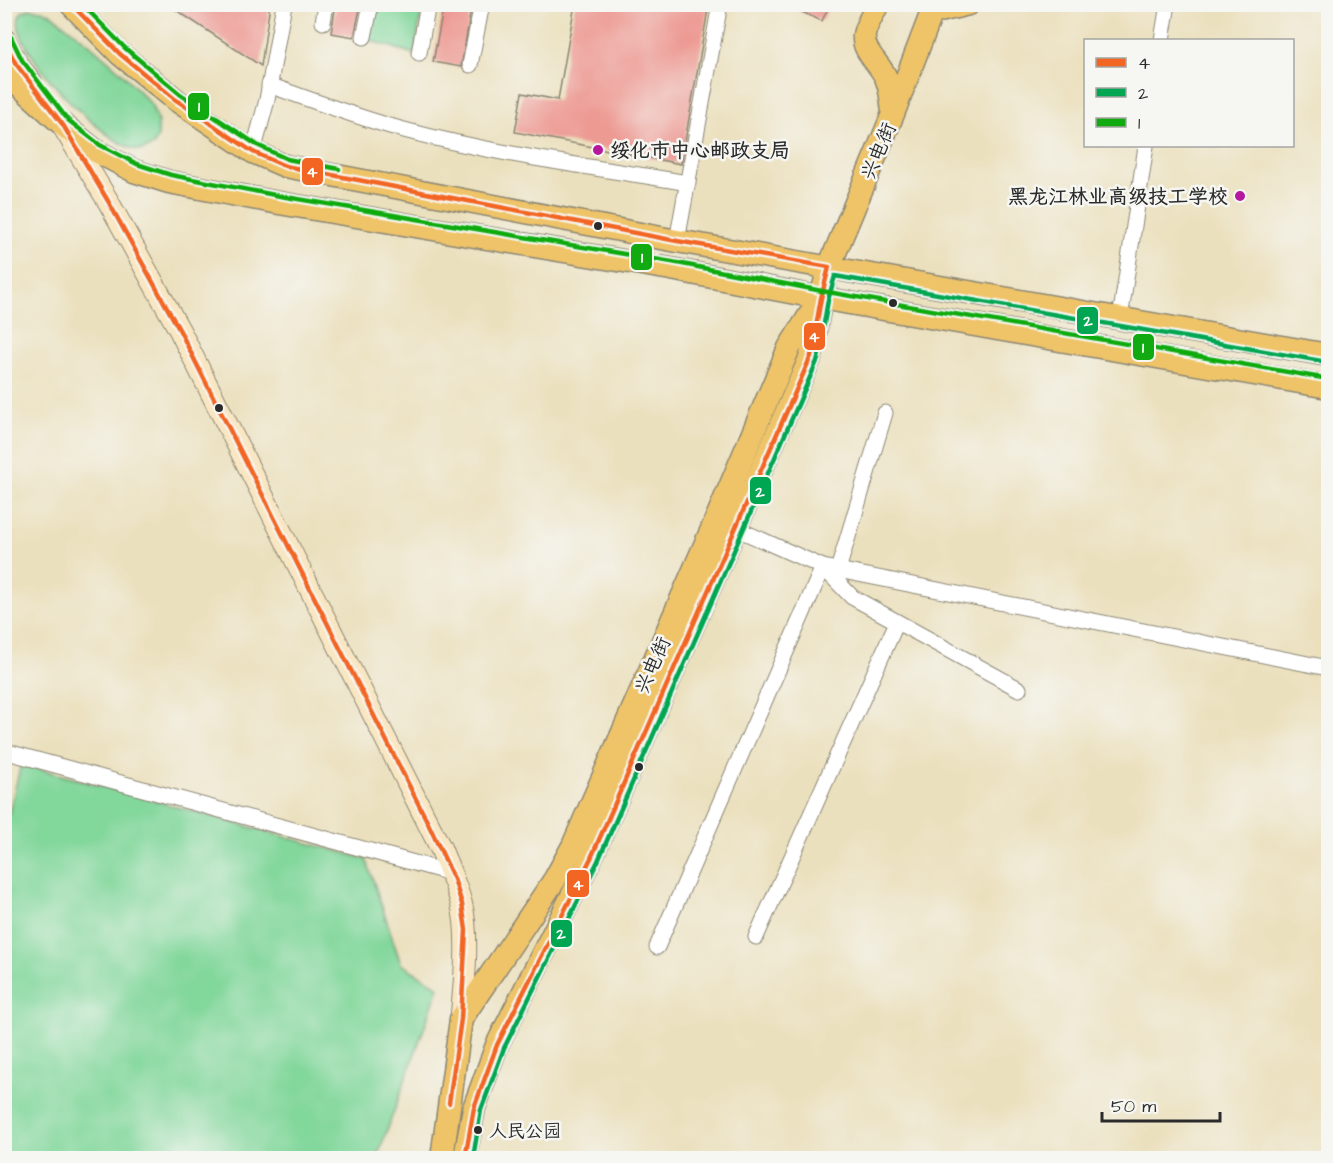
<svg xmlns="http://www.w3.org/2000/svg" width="1333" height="1163" viewBox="0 0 1333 1163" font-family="'Architects Daughter','LXGW WenKai TC',sans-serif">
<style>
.green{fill:#82d79b;stroke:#568163;stroke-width:1.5}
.building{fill:#ed9a93}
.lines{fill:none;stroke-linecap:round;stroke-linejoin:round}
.minor-casing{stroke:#8b8674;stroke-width:17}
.secondary-casing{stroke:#8b8674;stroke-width:23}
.primary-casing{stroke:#8b8674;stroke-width:25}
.minor{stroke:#fff;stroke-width:15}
.secondary{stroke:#f9e7c3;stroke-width:21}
.primary{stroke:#efc469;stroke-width:22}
.bus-1-casing{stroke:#f6f6f2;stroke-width:9}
.bus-2-casing{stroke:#f6f6f2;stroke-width:9}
.bus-3-casing{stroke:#f6f6f2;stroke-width:9}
.bus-1{stroke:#f26522;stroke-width:4.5}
.bus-2{stroke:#00a651;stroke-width:4.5}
.bus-3{stroke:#1a1;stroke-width:4.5}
.poi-dot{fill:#b5179e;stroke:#f6f6f2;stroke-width:2}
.bus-dot{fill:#2b2b2b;stroke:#f6f6f2;stroke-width:2}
.labels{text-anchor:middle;stroke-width:5;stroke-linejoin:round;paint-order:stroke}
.bus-label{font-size:18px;fill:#2b2b2b;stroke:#f6f6f2;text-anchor:start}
.poi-label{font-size:20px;font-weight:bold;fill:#2b2b2b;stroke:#f6f6f2;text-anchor:start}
.street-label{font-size:20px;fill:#2b2b2b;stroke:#f6f6f2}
.line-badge{stroke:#f6f6f2;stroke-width:2}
.badge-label{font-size:16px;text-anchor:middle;font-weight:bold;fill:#fff}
</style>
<rect width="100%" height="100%" fill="#f6f6f2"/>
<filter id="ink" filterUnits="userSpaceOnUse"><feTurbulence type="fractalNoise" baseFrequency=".0167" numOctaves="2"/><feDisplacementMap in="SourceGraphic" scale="12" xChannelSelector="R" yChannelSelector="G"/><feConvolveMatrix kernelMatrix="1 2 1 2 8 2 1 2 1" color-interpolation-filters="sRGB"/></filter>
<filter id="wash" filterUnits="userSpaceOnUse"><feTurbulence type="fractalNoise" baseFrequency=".008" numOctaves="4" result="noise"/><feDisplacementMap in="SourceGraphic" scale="24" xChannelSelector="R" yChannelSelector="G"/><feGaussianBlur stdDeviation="1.35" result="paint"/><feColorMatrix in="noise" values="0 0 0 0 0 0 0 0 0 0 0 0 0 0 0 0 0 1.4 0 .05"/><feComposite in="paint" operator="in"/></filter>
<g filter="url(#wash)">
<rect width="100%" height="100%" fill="#ebe0bd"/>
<g class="green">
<polygon points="372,5 423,5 414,54 365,39"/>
<path d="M30 9 42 10 51 14 89 44 121 72 151 104 158 122V136L153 146C149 147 144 150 140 150 108 150 0 41 21 13 23 11 27 10 30 9Z"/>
<polygon points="21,764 366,859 401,964 439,987 377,1158 5,1158 4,833"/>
</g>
<g id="blocks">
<g class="building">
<polygon points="167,4 270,4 261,66"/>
<polygon points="336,4 361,4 354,37 331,33"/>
<polygon points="444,4 472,4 461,67 433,62"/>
<polygon points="575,4 709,4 681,164 515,132 522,93 558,100"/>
<polygon points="784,4 830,4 822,21"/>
</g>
</g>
</g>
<g filter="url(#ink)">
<use href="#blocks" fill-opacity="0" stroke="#8b8674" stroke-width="1.5"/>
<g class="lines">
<defs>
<g id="minor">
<polyline points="323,22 326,4"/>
<polyline points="364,37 371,4"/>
<polyline points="1162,40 1168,4"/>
<polyline points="419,53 428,4"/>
<polyline points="470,65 482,4"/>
<path d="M269 85C314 101 358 118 404 130 497 155 593 167 688 183"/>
<polyline points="253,152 267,100 284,4"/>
<polyline points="677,241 720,4"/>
<polyline points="1120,319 1146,146"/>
<polyline points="735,528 823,567 1328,668"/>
<polyline points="838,570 885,413"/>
<polyline points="4,751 451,873"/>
<polyline points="756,937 897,622"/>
<polyline points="657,947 823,567 852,597 1019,689"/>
</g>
<path id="secondary" d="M64 128 108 201 180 331 441 849C448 867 456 884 461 902 470 934 464 985 461 1019"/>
<g id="primary">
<polyline points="71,4 120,54 176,100 253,152 285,166 677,241 1328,355"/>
<path d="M878 4C874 12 865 27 864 35 862 52 881 64 887 80 891 91 892 101 893 113"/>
<polyline points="931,13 968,4"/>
<polyline points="4,40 16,64 31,83"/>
<polyline points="4,71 63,125 96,151 134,171 169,182 279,203 671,269 821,298 1328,387"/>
<polyline points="442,1158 461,1019 555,879 573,846 716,520 789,348 815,307"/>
<polyline points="465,1158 474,1108 497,1045 591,858 811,356 821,298 829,267 893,114 935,4"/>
</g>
</defs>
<use href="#minor" class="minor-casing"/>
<use href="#secondary" class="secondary-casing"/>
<use href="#primary" class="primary-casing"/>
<use href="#minor" class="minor"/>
<use href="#secondary" class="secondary"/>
<use href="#primary" class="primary"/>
<defs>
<g id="bus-1">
<polyline points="71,4 120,54 176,100 253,152 285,166 677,241 829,267 821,298 811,356 591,858 497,1045 474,1108 465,1158"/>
<polyline points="4,41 16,64 63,125 108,201 180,331 427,821 454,879 462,904 466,930 461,1019 449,1103"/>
</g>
<polyline id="bus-2" points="473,1158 481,1110 504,1048 598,861 818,359 828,300 835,276 1327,362"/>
<g id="bus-3">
<polyline points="82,4 125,48 180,94 257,145 287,159 339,169"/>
<polyline points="11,37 22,60 68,120 100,145 137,164 171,175 280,196 672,262 822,291 1328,379"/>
</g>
</defs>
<use href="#bus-1" class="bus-1-casing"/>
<use href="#bus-2" class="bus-2-casing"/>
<use href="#bus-3" class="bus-3-casing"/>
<use href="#bus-1" class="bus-1"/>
<use href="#bus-2" class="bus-2"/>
<use href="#bus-3" class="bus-3"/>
</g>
</g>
<g class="poi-dot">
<circle cx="598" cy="150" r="6"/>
<circle cx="1240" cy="196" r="6"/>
</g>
<g class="bus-dot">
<circle cx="598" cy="226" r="5"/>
<circle cx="893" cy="303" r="5"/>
<circle cx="219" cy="408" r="5"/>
<circle cx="639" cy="767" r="5"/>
<circle cx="478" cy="1130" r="5"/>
</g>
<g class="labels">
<g class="bus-label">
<text x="489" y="1137">人民公园</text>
</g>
<g class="poi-label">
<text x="610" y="157">绥化市中心邮政支局</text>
<text x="1228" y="203" text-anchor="end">黑龙江林业高级技工学校</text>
</g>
<g class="street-label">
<text transform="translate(878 151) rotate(-67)" y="7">兴电街</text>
<text transform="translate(652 665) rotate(-66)" y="7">兴电街</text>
</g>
</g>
<g class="line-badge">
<rect x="187" y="92" width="23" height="29" rx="6" fill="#1a1"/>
<rect x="301" y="157" width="23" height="29" rx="6" fill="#f26522"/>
<rect x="630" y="243" width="23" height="28" rx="6" fill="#1a1"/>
<rect x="1076" y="306" width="23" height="29" rx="6" fill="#00a651"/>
<rect x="803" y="322" width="23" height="29" rx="6" fill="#f26522"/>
<rect x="1132" y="333" width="23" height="28" rx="6" fill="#1a1"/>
<rect x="749" y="476" width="23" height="29" rx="6" fill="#00a651"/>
<rect x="566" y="869" width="24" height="29" rx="6" fill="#f26522"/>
<rect x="550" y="919" width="23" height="29" rx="6" fill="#00a651"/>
</g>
<g class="badge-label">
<text x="199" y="112">1</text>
<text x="312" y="177">4</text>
<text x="642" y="263">1</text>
<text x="1088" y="326">2</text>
<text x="814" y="342">4</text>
<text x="1143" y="353">1</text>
<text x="760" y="497">2</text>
<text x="578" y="890">4</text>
<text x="561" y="939">2</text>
</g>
<rect width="1333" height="1163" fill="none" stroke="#f6f6f2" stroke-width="24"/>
<rect x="1084" y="39" width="210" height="108" fill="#f6f6f2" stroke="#a5a5a2" stroke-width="1.5"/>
<rect x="1096" y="58" width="30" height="9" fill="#f26522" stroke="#a5a5a2" stroke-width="1.5"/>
<text x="1138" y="69" font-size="18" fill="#2b2b2b">4</text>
<rect x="1096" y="88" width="30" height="9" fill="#00a651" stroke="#a5a5a2" stroke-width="1.5"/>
<text x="1138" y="99" font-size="18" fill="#2b2b2b">2</text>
<rect x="1096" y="118" width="30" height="9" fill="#11aa11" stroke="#a5a5a2" stroke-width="1.5"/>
<text x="1138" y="129" font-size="18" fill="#2b2b2b">1</text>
<path d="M1102 1112v9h118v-9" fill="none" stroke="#2b2b2b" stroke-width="3"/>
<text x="1111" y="1112" font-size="18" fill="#2b2b2b" stroke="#f6f6f2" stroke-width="4.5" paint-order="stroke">50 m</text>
</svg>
